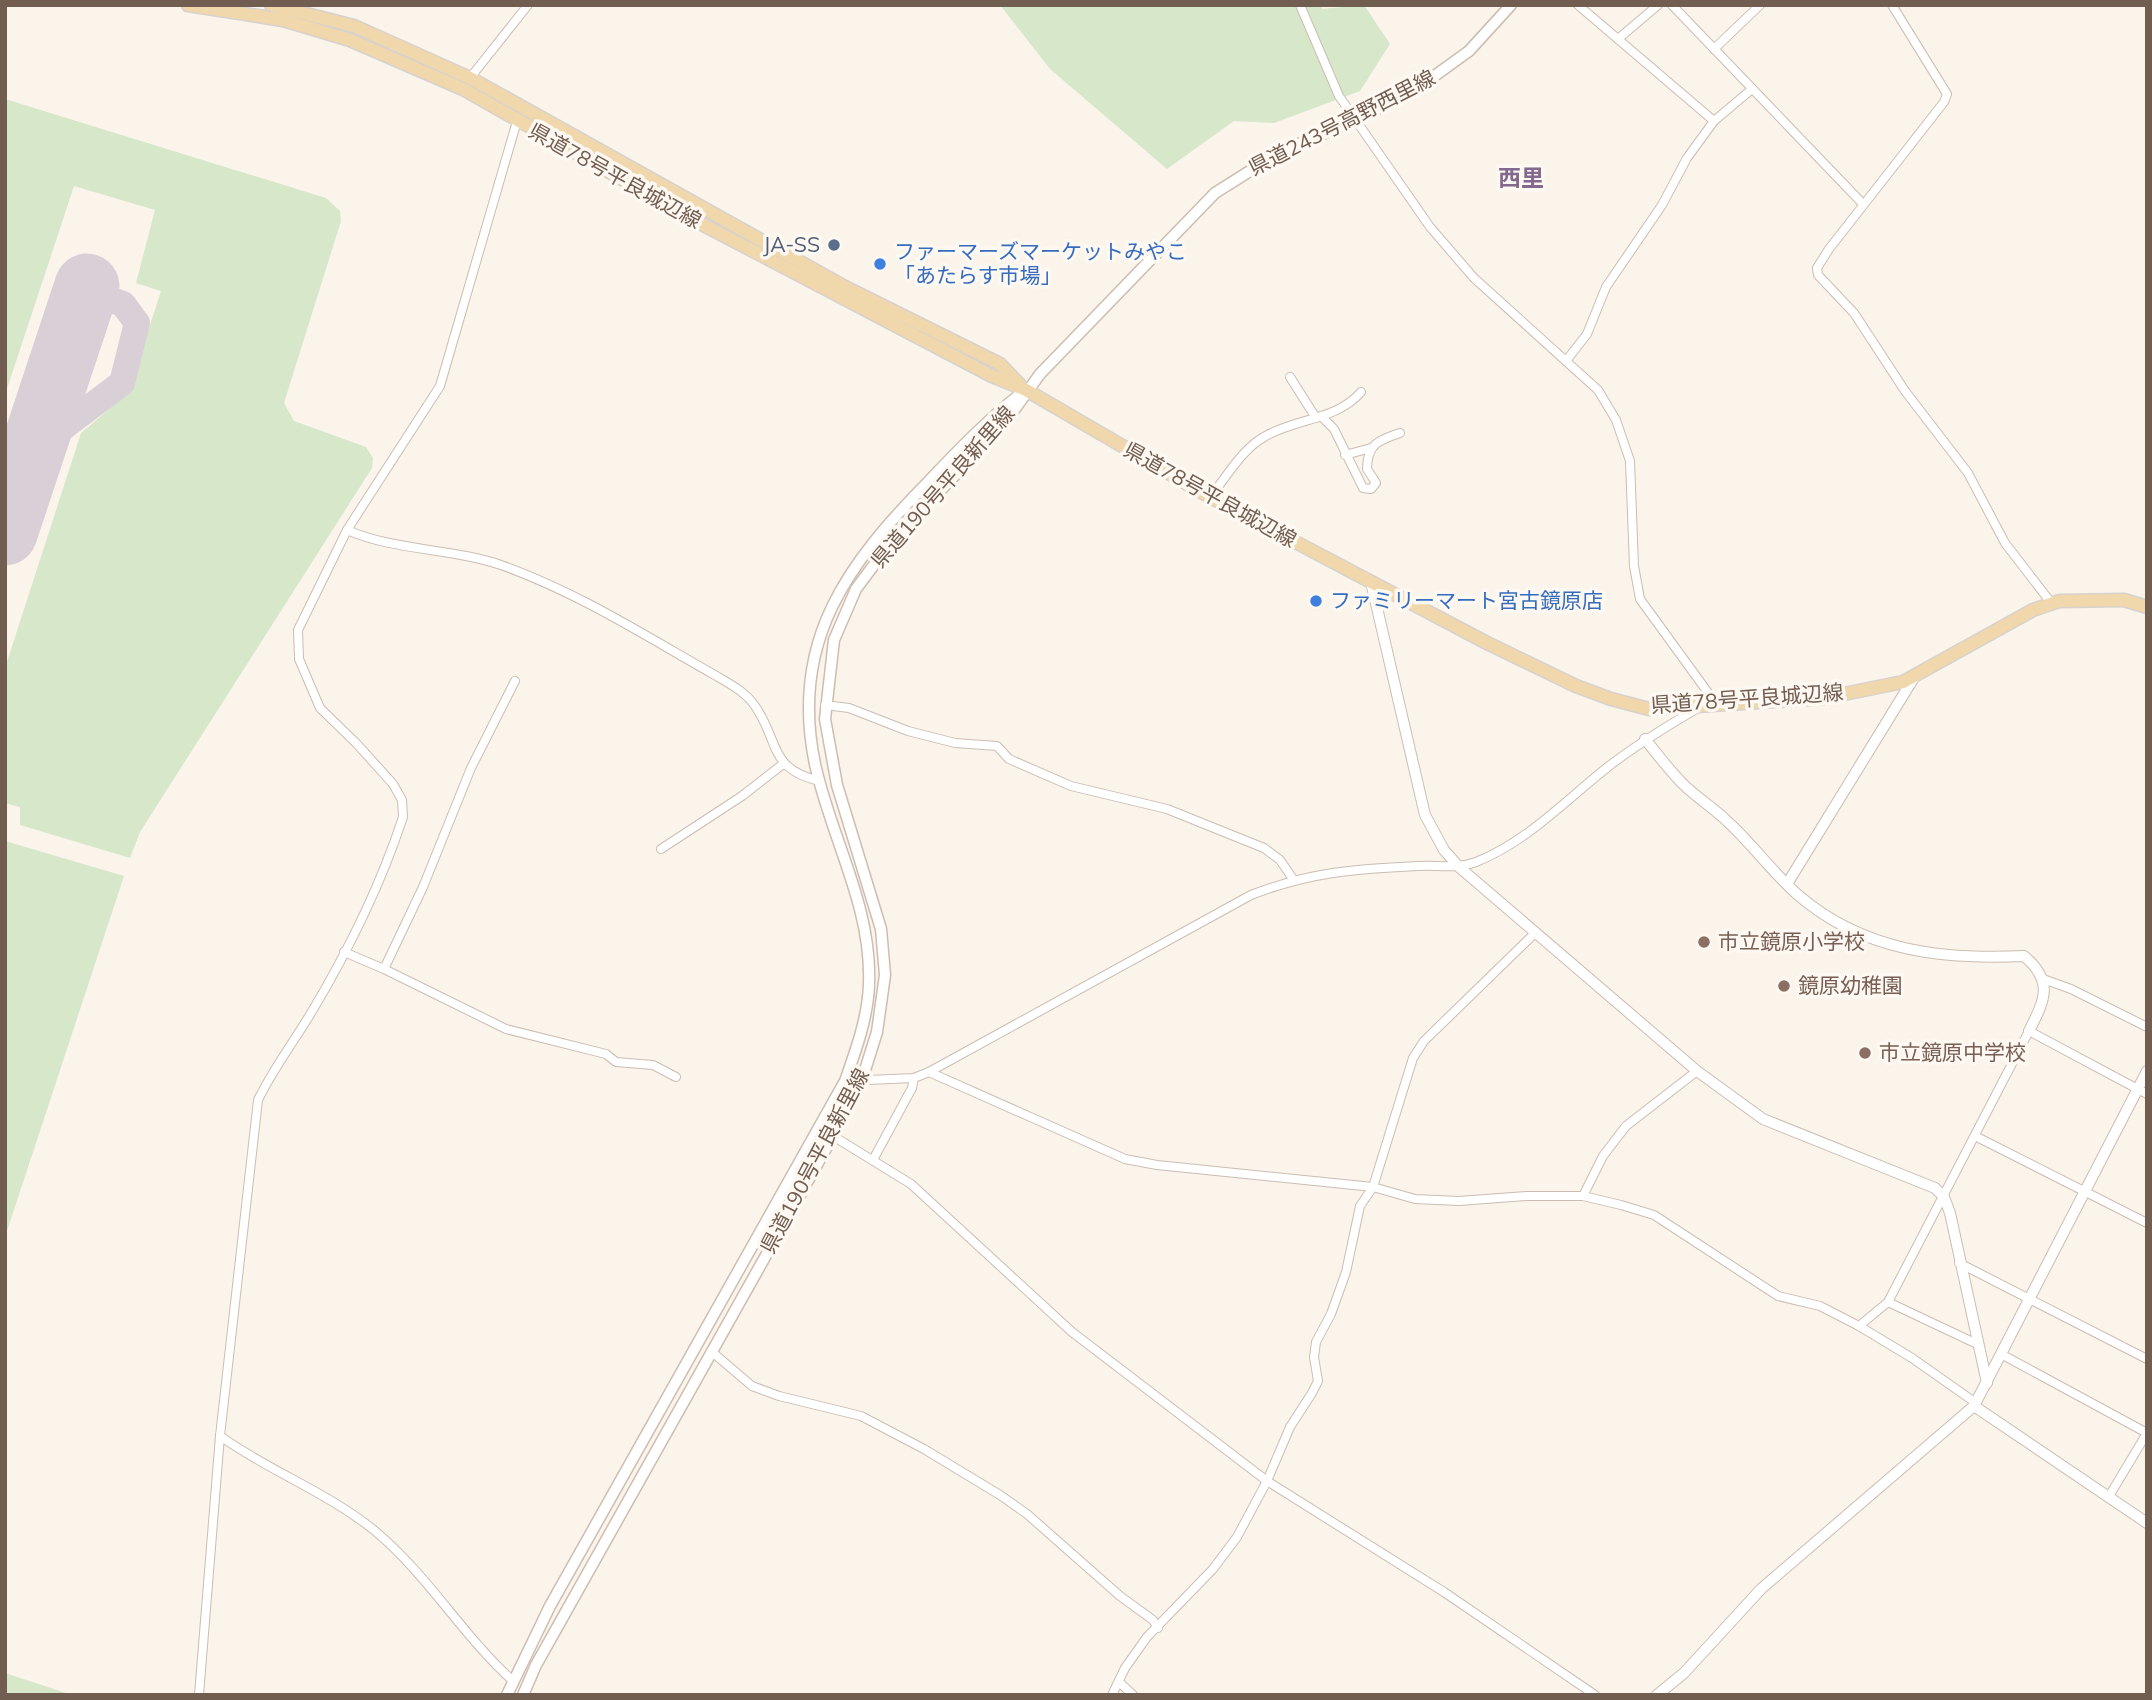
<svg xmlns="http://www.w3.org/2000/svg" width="2152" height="1700" viewBox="0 0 2152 1700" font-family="Mulish,'Noto Sans JP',sans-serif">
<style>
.green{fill:#d6e7ca}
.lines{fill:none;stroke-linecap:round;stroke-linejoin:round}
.taxiway{stroke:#d9cfd7;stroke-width:26}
.runway{stroke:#d9cfd7;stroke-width:65}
.minor-casing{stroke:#cbbdb2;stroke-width:10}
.tertiary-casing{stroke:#cbbdb2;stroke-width:12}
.secondary-casing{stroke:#cdbdb0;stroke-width:13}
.primary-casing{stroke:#d8d2ce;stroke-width:15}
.minor{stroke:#fff;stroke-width:8}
.tertiary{stroke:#fff;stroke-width:10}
.secondary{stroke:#fff;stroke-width:10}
.primary{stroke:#f0d7ac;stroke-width:12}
.service-dot{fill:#5c6f8a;stroke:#fdf8f1;stroke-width:2.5}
.shop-dot{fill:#3f7fe0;stroke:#fdf8f1;stroke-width:2.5}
.education-dot{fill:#8d6e63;stroke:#fdf8f1;stroke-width:2.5}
.labels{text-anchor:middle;stroke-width:7;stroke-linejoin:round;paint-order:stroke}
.street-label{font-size:21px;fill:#725d51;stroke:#fdf8f1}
.service-label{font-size:21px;fill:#4e5e75;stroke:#fdf8f1;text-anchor:end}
.shop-label{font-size:21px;fill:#366cbe;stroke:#fdf8f1;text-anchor:start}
.education-label{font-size:21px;fill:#785e54;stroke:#fdf8f1;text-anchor:start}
.neighbourhood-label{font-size:23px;font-weight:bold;fill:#82698d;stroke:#fdf8f1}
</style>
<rect width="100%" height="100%" fill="#faf4eb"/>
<g class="green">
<polygon points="1000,5 1320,5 1322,9 1364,5 1390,44 1360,91 1274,123 1234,121 1167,169 1050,69"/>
<polygon points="5,99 326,198 340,211 341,221 284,403 294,421 366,447 373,458 372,468 140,832 130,858 20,825 20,807 5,803 5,668 81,433 128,393 161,291 136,283 155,210 74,186 5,395"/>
<polygon points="5,841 124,876 5,1237"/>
<polygon points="5,1673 72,1695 5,1695"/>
</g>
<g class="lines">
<polyline class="taxiway" points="33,450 122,383 137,323 123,304 106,298 79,312"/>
<polyline class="runway" points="5,533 87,286"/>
<defs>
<g id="minor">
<polyline points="1300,5 1339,96 1430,227 1474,278 1598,390 1616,420 1630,461 1634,566 1640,599 1717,705"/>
<polyline points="1578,5 1714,121"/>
<polyline points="1672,5 1862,203"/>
<polyline points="1892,5 1947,94 1944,102 1829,249 1817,268 1818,275 1854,313 1905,391 1968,473 2005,543 2052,604"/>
<polyline points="1618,39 1658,5"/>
<polyline points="1714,49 1760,5"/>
<polyline points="470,78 528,5"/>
<polyline points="1566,361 1587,334 1606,287 1662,205 1687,158 1714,121 1752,89"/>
<polyline points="1290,377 1316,418"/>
<path d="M1321 416 1334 429 1363 488 1371 489 1376 483 1367 469C1367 444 1379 440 1400 433"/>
<polyline points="1345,455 1371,448"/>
<path d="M1210 497C1226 478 1242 449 1264 437 1295 418 1336 421 1361 392"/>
<path d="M347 530C395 551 451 548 501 565 577 592 644 635 713 674 728 683 745 691 755 706 780 742 768 769 820 781"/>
<polyline points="825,705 849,708 908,731 955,743 997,746 1009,759 1071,786 1167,809 1264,848 1280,860 1293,879"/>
<polyline points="661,849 742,796 783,764"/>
<polyline points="344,952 384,969 506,1029 606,1054 616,1062 653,1065 676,1077"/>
<polyline points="384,969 423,887 471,768 515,681"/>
<polyline points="2043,979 2071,989 2147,1027"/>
<polyline points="929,1072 1125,1159 1157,1165 1373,1187 1415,1199 1459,1201 1527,1196 1583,1196 1621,1205 1654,1215 1778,1296 1820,1306 1859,1326 1912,1358 1976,1403"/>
<path d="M845 1081 914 1078 929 1072 1251 895C1310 872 1355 869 1418 866 1437 865 1457 869 1476 862 1527 842 1567 799 1609 766 1638 744 1667 726 1698 708"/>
<polyline points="833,1136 911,1184 1072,1332 1267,1481 1444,1592 1595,1695"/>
<polyline points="1977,1137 2147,1223"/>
<polyline points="874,1158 912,1088 914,1078"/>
<polyline points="1583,1196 1603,1156 1626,1126 1697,1071"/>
<polyline points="1959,1263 2147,1359"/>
<polyline points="1888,1302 1977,1344"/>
<polyline points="1859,1326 1888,1302 2029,1031 2147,1094"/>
<polyline points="711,1351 752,1386 779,1396 861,1416 924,1449 1000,1495 1027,1514 1120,1596 1153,1620 1158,1628"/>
<polyline points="2001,1354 2147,1433 2108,1498"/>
<path d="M220 1436C269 1471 329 1493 375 1531 428 1575 462 1635 513 1681"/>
<polyline points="1119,1682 1133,1695"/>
<path d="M199 1695 220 1436 258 1100C273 1069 293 1043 311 1013 347 953 381 884 403 817L402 800 393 784 357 744 320 708 299 659 298 630 347 530 440 386 517 121"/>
<polyline points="1112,1695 1125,1668 1147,1637 1213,1569 1237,1537 1267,1481 1290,1427 1312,1393 1318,1381 1314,1357 1316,1342 1331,1314 1346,1272 1360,1206 1373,1187 1413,1058 1424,1041 1534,934"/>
</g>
<g id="tertiary">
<polyline points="1371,582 1425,815 1444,850 1459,867 1697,1071 1763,1119 1935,1188 1944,1197 1950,1213 1987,1383"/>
<path d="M1645 739C1657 754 1669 770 1683 784 1697 798 1714 808 1728 822 1753 845 1773 873 1798 895 1863 951 1942 960 2024 956 2055 982 2044 1001 2029 1031"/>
<polyline points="1787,884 1915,676"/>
<polyline points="1974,1406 2147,1523"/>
<polyline points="1657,1695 1684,1673 1761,1589 1974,1406 2147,1071"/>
</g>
<g id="secondary">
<path d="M507 1695 550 1606 845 1081C856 1050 868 1017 869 984 872 906 831 838 815 764 789 641 848 563 930 480 958 450 986 421 1018 396"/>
<polyline points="523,1695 536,1665 833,1136 866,1067 877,1032 885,975 881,929 837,785 825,719 834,640 856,589 891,542 1004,424 1040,374 1215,193 1280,152 1358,119 1422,85 1469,51 1511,5"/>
</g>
<g id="primary">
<polyline points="188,5 283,20 350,40 463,89 696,221 992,376 1026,390 1210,497 1487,643 1576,686 1611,699 1649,709 1824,698 1903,682 2033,610 2059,601 2124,600 2147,607"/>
<polyline points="271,5 354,26 470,78 845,287 1000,364 1020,385"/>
</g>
</defs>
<use href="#minor" class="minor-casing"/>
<use href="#tertiary" class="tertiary-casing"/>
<use href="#secondary" class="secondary-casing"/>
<use href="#primary" class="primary-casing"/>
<use href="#minor" class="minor"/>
<use href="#tertiary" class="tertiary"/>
<use href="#secondary" class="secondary"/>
<use href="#primary" class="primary"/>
</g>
<circle class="service-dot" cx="834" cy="245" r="7"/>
<g class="shop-dot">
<circle cx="880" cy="264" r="7"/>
<circle cx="1316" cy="601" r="7"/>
</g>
<g class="education-dot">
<circle cx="1704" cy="942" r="7"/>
<circle cx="1784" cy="986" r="7"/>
<circle cx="1865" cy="1053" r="7"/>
</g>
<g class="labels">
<g class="street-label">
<text transform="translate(1342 123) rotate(-27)" y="7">県道243号高野西里線</text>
<text transform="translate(615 176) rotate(29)" y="7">県道78号平良城辺線</text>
<text transform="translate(943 487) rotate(-49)" y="7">県道190号平良新里線</text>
<text transform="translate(1210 495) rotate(29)" y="7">県道78号平良城辺線</text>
<text transform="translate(1747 699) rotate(-4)" y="7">県道78号平良城辺線</text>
<text transform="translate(815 1161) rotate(-62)" y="7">県道190号平良新里線</text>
</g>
<g class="service-label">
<text x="820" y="252">JA-SS</text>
</g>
<g class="shop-label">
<text x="894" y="259">ファーマーズマーケットみやこ<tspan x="894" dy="24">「あたらす市場」</tspan></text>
<text x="1330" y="608">ファミリーマート宮古鏡原店</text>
</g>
<g class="education-label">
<text x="1718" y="949">市立鏡原小学校</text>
<text x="1798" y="993">鏡原幼稚園</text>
<text x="1879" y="1060">市立鏡原中学校</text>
</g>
<g class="neighbourhood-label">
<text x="1521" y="186">西里</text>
</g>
</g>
<rect width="2152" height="1700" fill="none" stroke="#725d51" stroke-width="14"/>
</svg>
